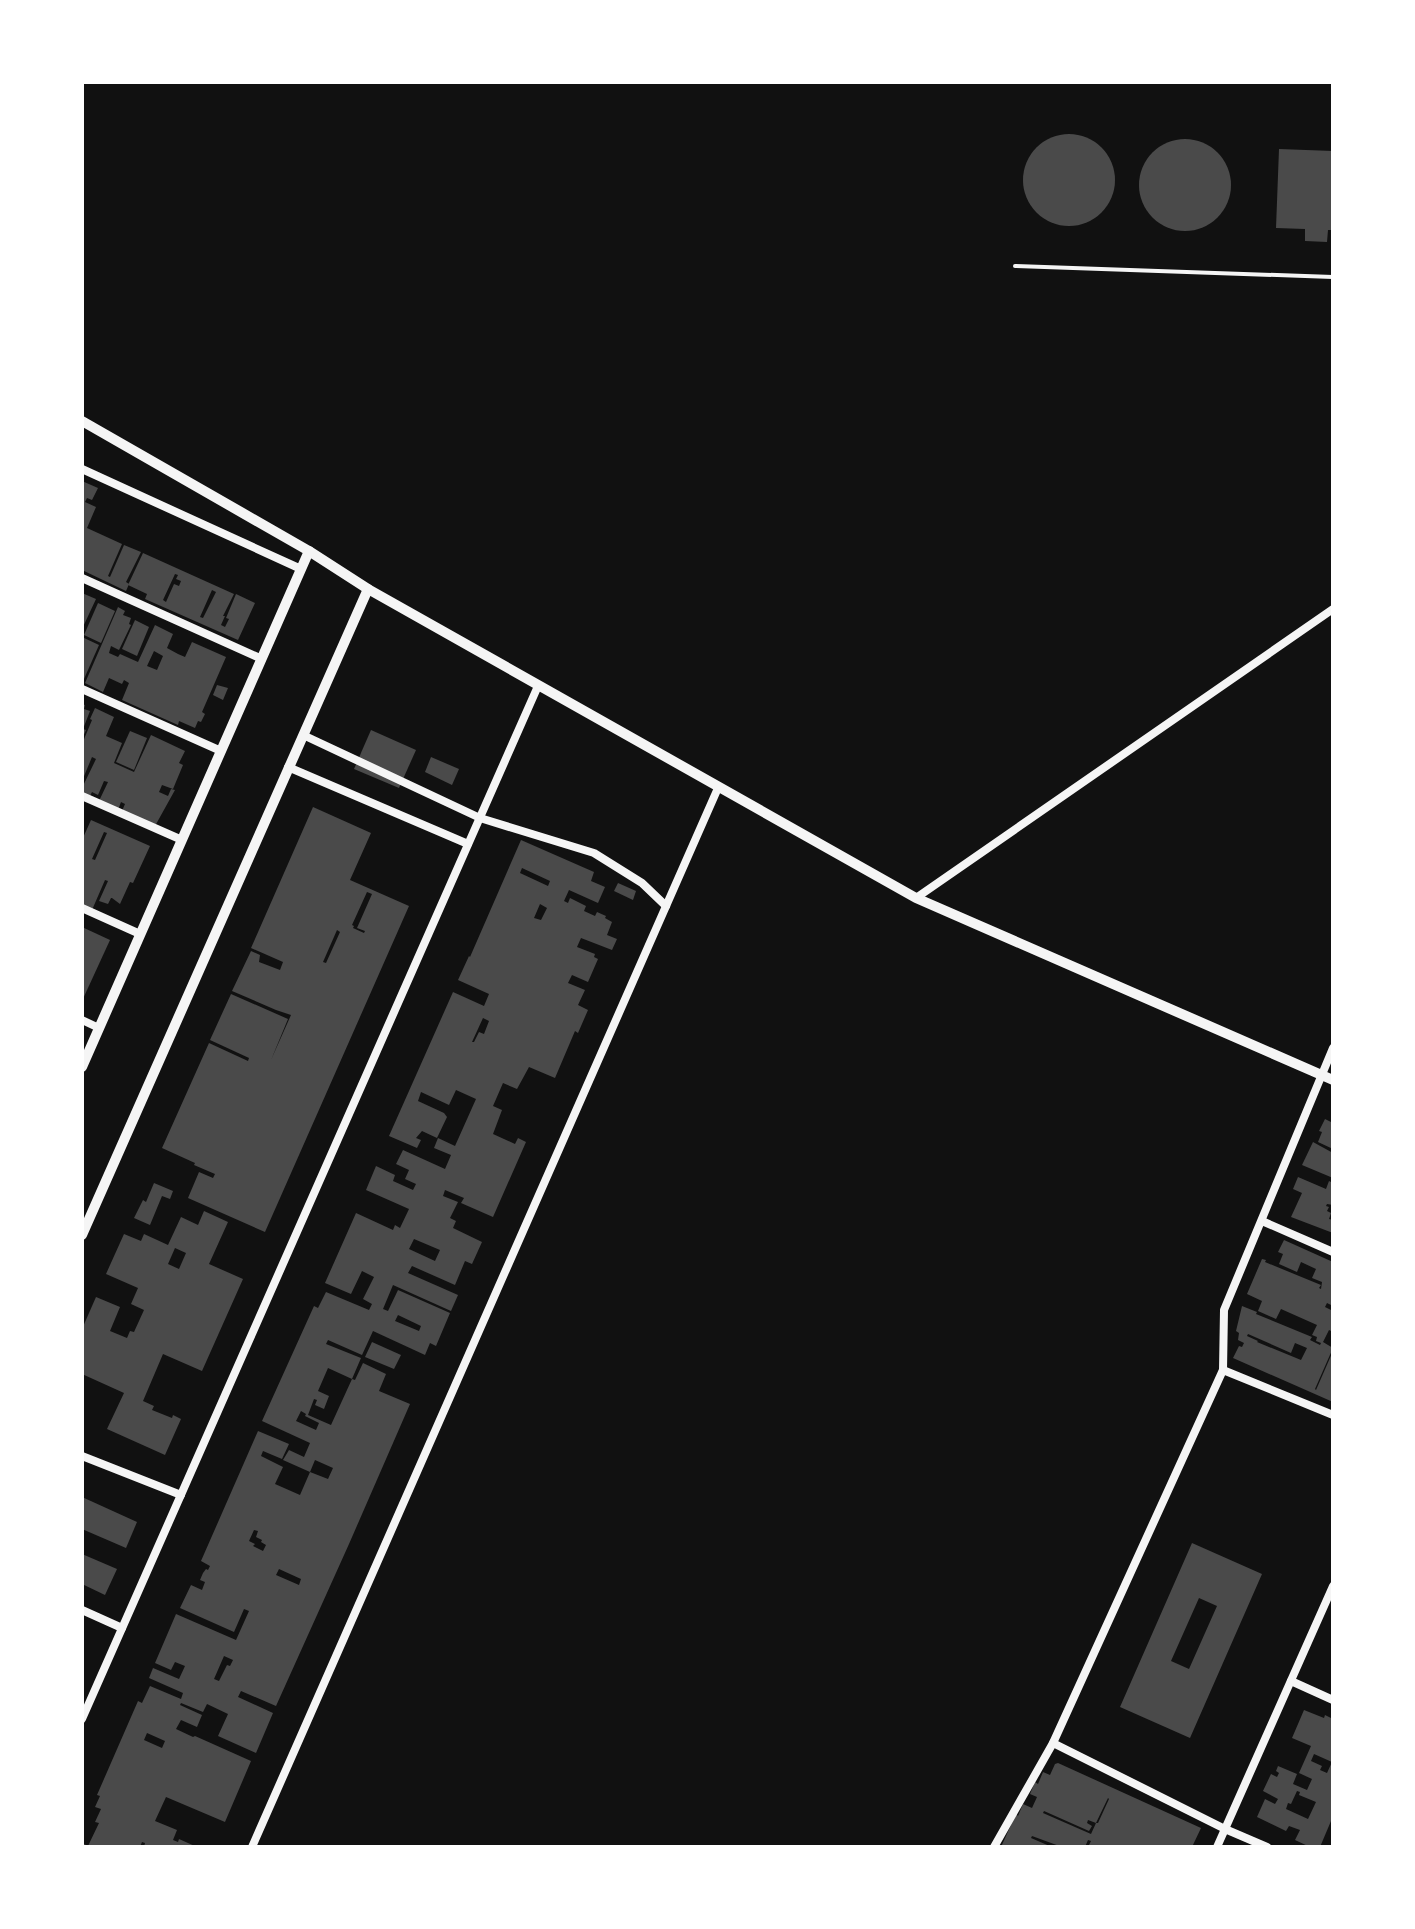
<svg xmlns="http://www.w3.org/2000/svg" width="1415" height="1929" viewBox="0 0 1415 1929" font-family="'Golos Text',sans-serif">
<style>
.building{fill:#4a4a4a;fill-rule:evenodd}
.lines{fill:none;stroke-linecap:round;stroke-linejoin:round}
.service{stroke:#f5f5f5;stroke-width:4}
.minor{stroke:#f5f5f5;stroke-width:8}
.tertiary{stroke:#f5f5f5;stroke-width:10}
</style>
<rect width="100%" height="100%" fill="#111"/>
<g class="building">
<circle cx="1069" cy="180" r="46"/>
<circle cx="1185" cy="185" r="46"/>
<polygon points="1279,149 1333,151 1333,230 1328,230 1327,242 1305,241 1305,229 1276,228"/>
<polygon points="82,481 98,488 92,500 87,498 85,502 96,507 87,528 122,544 108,576 110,577 124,545 141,552 126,582 129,584 126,591 82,570"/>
<path d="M143 553 234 594 223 616H225L221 625 225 627 229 619 226 618 236 594 255 603 238 640 145 599 147 594 128 585ZM175 574 178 575 176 579 181 581 179 586 174 584 166 602 163 600ZM212 590 216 592 203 618 200 617Z"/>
<polygon points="82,593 96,599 82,629"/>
<polygon points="98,603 115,611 101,643 84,635"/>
<path d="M118 607 125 611 123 615 131 618 129 624 131 625 119 650 111 646 109 653 118 657 120 654 138 662 155 625 173 634 167 648 178 654 185 657 192 642 226 657 202 712 205 714 201 722 198 721 195 728 179 721 178 725 122 700 129 683 124 680 122 684 109 678 103 692 85 683ZM154 651 163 656 157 670 147 666Z"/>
<polygon points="135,620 149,627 137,656 122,649"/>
<polygon points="82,637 99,645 84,679 82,678"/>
<polygon points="217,685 228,688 223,700 213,695"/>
<polygon points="82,704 85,705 84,709 90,711 83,729 86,730 82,739"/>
<polygon points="95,708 114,717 106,736 122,743 114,763 134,772 151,735 185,751 179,763 183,765 173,789 162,785 159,792 168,796 171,789 175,790 155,826 122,811 125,804 121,802 118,810 99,801 108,782 104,781 98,795 92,792 89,798 82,795 82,788 96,759 92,757 82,781 82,744 92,720 90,719"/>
<polygon points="371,730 416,750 399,788 354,769"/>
<polygon points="130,731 147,738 134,770 116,762"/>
<polygon points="431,757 459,769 452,785 425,772"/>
<path d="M313 807 371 833 350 880 409 906 265 1232 188 1198 199 1172 213 1178 215 1174 194 1165 195 1163 162 1148 209 1043 248 1061 249 1058 210 1040 231 994 288 1019 271 1060 291 1015 276 1010 232 991 251 951 260 955 259 962 280 970 283 962 251 948ZM367 892 372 894 357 928 365 931 364 933 353 928 354 926 352 925ZM337 930 340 932 326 963 323 962Z"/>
<path d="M91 820 150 846 133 883 130 882 120 904 112 898H111L108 904 99 901 108 881 105 880 92 910 82 905 84 886H82V840ZM104 832 107 833 95 860 92 859Z"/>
<path d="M521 840 594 872 591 881 605 887 598 903 569 890 564 901 568 903 570 898 586 906 584 911 595 916 597 912 606 916 605 918 612 922 607 935 617 939 612 950 581 938 577 947 595 954 594 957 598 959 588 982 572 975 568 983 585 990 578 1005 588 1010 578 1033 575 1031 555 1078 529 1067 517 1089 503 1083 493 1106 502 1110 493 1134 515 1144 518 1138 526 1142 493 1217 461 1203 464 1198 445 1190 443 1196 458 1202 450 1218 456 1221 453 1228 482 1242 472 1264 465 1261 455 1285 412 1266 408 1273 458 1295 451 1311 393 1285 383 1309 388 1311 398 1290 450 1313 436 1346 430 1343 425 1355 373 1331 362 1355 328 1340 326 1344 361 1358 352 1379 355 1380 363 1363 386 1374 379 1391 410 1404 349 1544 276 1706 241 1691 238 1697 273 1713 256 1753 218 1736 228 1714 207 1704 203 1712 181 1703 180 1705 202 1715 197 1727 181 1720 176 1729 193 1737 195 1736 251 1761 225 1822 166 1797 155 1821 177 1830 173 1840 178 1842 179 1839 197 1847H176L171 1845V1847H144L145 1843 142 1842 140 1847H82V1843L88 1846 99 1823 95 1822 101 1809 95 1807 100 1796 97 1795 138 1701 142 1703 150 1686 181 1699 183 1693 149 1678 153 1668 179 1679 185 1666 175 1662 171 1670 155 1663 176 1614 236 1640 249 1611 244 1609 234 1632 180 1608 191 1585 202 1590 205 1582 200 1580 203 1573 206 1569 208 1570 210 1566 201 1561 258 1431 289 1444 282 1459 263 1451 261 1456 283 1467 275 1484 300 1495 310 1472 328 1479 333 1468 315 1460 310 1472 283 1460 289 1450 304 1457 310 1443 262 1421 314 1306 318 1308 326 1292 369 1310 372 1304 363 1299 374 1277 362 1271 351 1294 325 1283 356 1213 393 1230 395 1225 400 1228 409 1209 366 1190 376 1166 395 1175 393 1181 413 1190 416 1184 405 1179 409 1170 396 1164 403 1150 445 1169 451 1155 434 1148 438 1138 455 1146 476 1099 456 1090 449 1105 421 1092 418 1101 444 1113 447 1117 437 1138 422 1131 416 1138 421 1140 417 1148 389 1136 453 992 484 1006 489 994 458 980 469 956 470 957ZM522 868 550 881 548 886 520 873ZM540 904 547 908 541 920 534 918ZM483 1018 489 1021 484 1034 479 1032 474 1042H472ZM414 1239 440 1250 435 1261 409 1249ZM398 1315 421 1326 419 1331 395 1321ZM328 1368 352 1379 331 1425 308 1415 314 1399 317 1400 315 1405 324 1409 329 1396 318 1391ZM301 1411 306 1414 305 1416 319 1423 316 1430 296 1421ZM254 1530 258 1531 256 1537 262 1540 261 1542 266 1545 263 1551 253 1546 255 1544 249 1541ZM279 1569 301 1579 299 1585 276 1575ZM224 1656 233 1660 230 1666 227 1665 219 1681 214 1679ZM147 1733 165 1741 162 1748 144 1740Z"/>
<polygon points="618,883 636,891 633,900 614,891"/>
<polygon points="82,927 110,940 82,1001"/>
<polygon points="1325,1119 1333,1123 1333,1149 1318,1142 1322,1132 1319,1131"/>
<polygon points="1313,1142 1333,1153 1333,1178 1302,1165"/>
<polygon points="1298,1177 1326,1189 1329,1181 1333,1183 1333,1205 1327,1204 1326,1206 1329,1207 1327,1211 1331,1213 1329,1219 1333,1220 1333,1233 1291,1217 1302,1193 1293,1189"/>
<polygon points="154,1183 173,1191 170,1199 162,1196 150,1225 134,1218 143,1200 146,1202"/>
<path d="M204 1211 228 1222 209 1264 243 1279 202 1371 163 1354 143 1401 154 1406 152 1410 172 1418 173 1415 181 1419 165 1455 107 1429 124 1393 82 1374V1329L96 1297 120 1307 110 1331 127 1338 130 1331 134 1332 144 1310 131 1304 138 1288 106 1274 124 1234 141 1241 144 1234 168 1245 181 1217 198 1225ZM175 1248 186 1253 179 1269 168 1264Z"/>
<path d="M1284 1240 1333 1262V1306L1327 1303 1325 1307 1333 1311V1332L1329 1330 1323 1342 1333 1348 1315 1389 1316 1390 1333 1351V1402L1233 1358 1239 1346 1242 1347 1244 1343 1238 1340 1239 1333 1236 1331 1242 1306 1257 1312 1256 1314 1312 1337 1310 1340 1320 1345 1321 1343 1316 1341 1317 1337 1312 1335 1317 1325 1281 1309 1276 1319 1258 1311 1262 1301 1247 1294 1262 1259 1266 1260 1265 1262 1321 1285 1319 1288 1321 1289 1322 1282 1312 1278 1316 1269 1301 1262 1297 1272 1279 1264 1283 1254 1278 1252ZM1248 1334 1291 1353 1295 1343 1307 1348 1301 1360 1257 1342 1258 1341 1247 1336Z"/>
<polygon points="372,1342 401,1355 394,1369 365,1357"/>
<polygon points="82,1497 137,1522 126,1548 82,1529"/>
<path d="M1192 1543 1262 1574 1190 1738 1120 1707ZM1199 1598 1217 1606 1189 1669 1171 1661Z"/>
<polygon points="82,1554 117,1569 105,1595 82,1584"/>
<path d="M1304 1710 1324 1718 1325 1715 1333 1719V1822L1331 1821 1320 1847H1310L1295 1840 1300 1830 1289 1826 1286 1831 1257 1817 1265 1799 1275 1804 1278 1799 1263 1791 1271 1774 1277 1777 1279 1773 1276 1771 1278 1766 1297 1774 1293 1784 1307 1790 1312 1779 1299 1773 1311 1746 1292 1738ZM1314 1754 1332 1762 1327 1773 1320 1770 1322 1766 1311 1761ZM1297 1791 1300 1792 1299 1795 1316 1802 1308 1819 1286 1809 1288 1803 1291 1804Z"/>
<path d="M1058 1763 1201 1828 1192 1847H1088L1091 1841 1088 1840 1085 1847H1062L1032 1836 1031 1838 1052 1847H1001L1016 1814 1018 1816 1023 1804 1032 1808 1037 1797 1030 1794 1035 1782 1038 1784 1043 1772 1050 1775 1055 1764ZM1108 1798 1109 1799 1098 1823H1096L1091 1834 1043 1813 1044 1811 1089 1831 1092 1826 1087 1823 1088 1820 1096 1823Z"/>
</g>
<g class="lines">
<polyline class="service" points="1015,266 1333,277"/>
<g class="minor">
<polyline points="82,469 301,569"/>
<polyline points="82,578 262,659"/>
<polyline points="82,689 221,751"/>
<polyline points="303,735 480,818 594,853 642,883 666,906"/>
<polyline points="288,767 468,844"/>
<polyline points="82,796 182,840"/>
<polyline points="916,898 1333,609"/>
<polyline points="82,908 140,934"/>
<polyline points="82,1020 99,1028"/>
<polyline points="1262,1221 1333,1252"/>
<polyline points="1223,1370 1333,1415"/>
<polyline points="82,1456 181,1495"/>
<polyline points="82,1610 122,1628"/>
<polyline points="1291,1681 1333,1700"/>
<polyline points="82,1719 538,686"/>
<polyline points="1053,1743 1225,1829 1267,1847"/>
<polyline points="252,1847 718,788"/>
<polyline points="994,1847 1053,1743 1223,1370 1224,1310 1333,1048"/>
<polyline points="1217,1847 1333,1586"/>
</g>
<g class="tertiary">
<polyline points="82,421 309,551 368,589 916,898 1333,1080"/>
<polyline points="82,1067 309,551"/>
<polyline points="82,1235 368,589"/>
</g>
</g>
<rect width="1415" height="1929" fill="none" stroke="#ffffff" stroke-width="168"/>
</svg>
